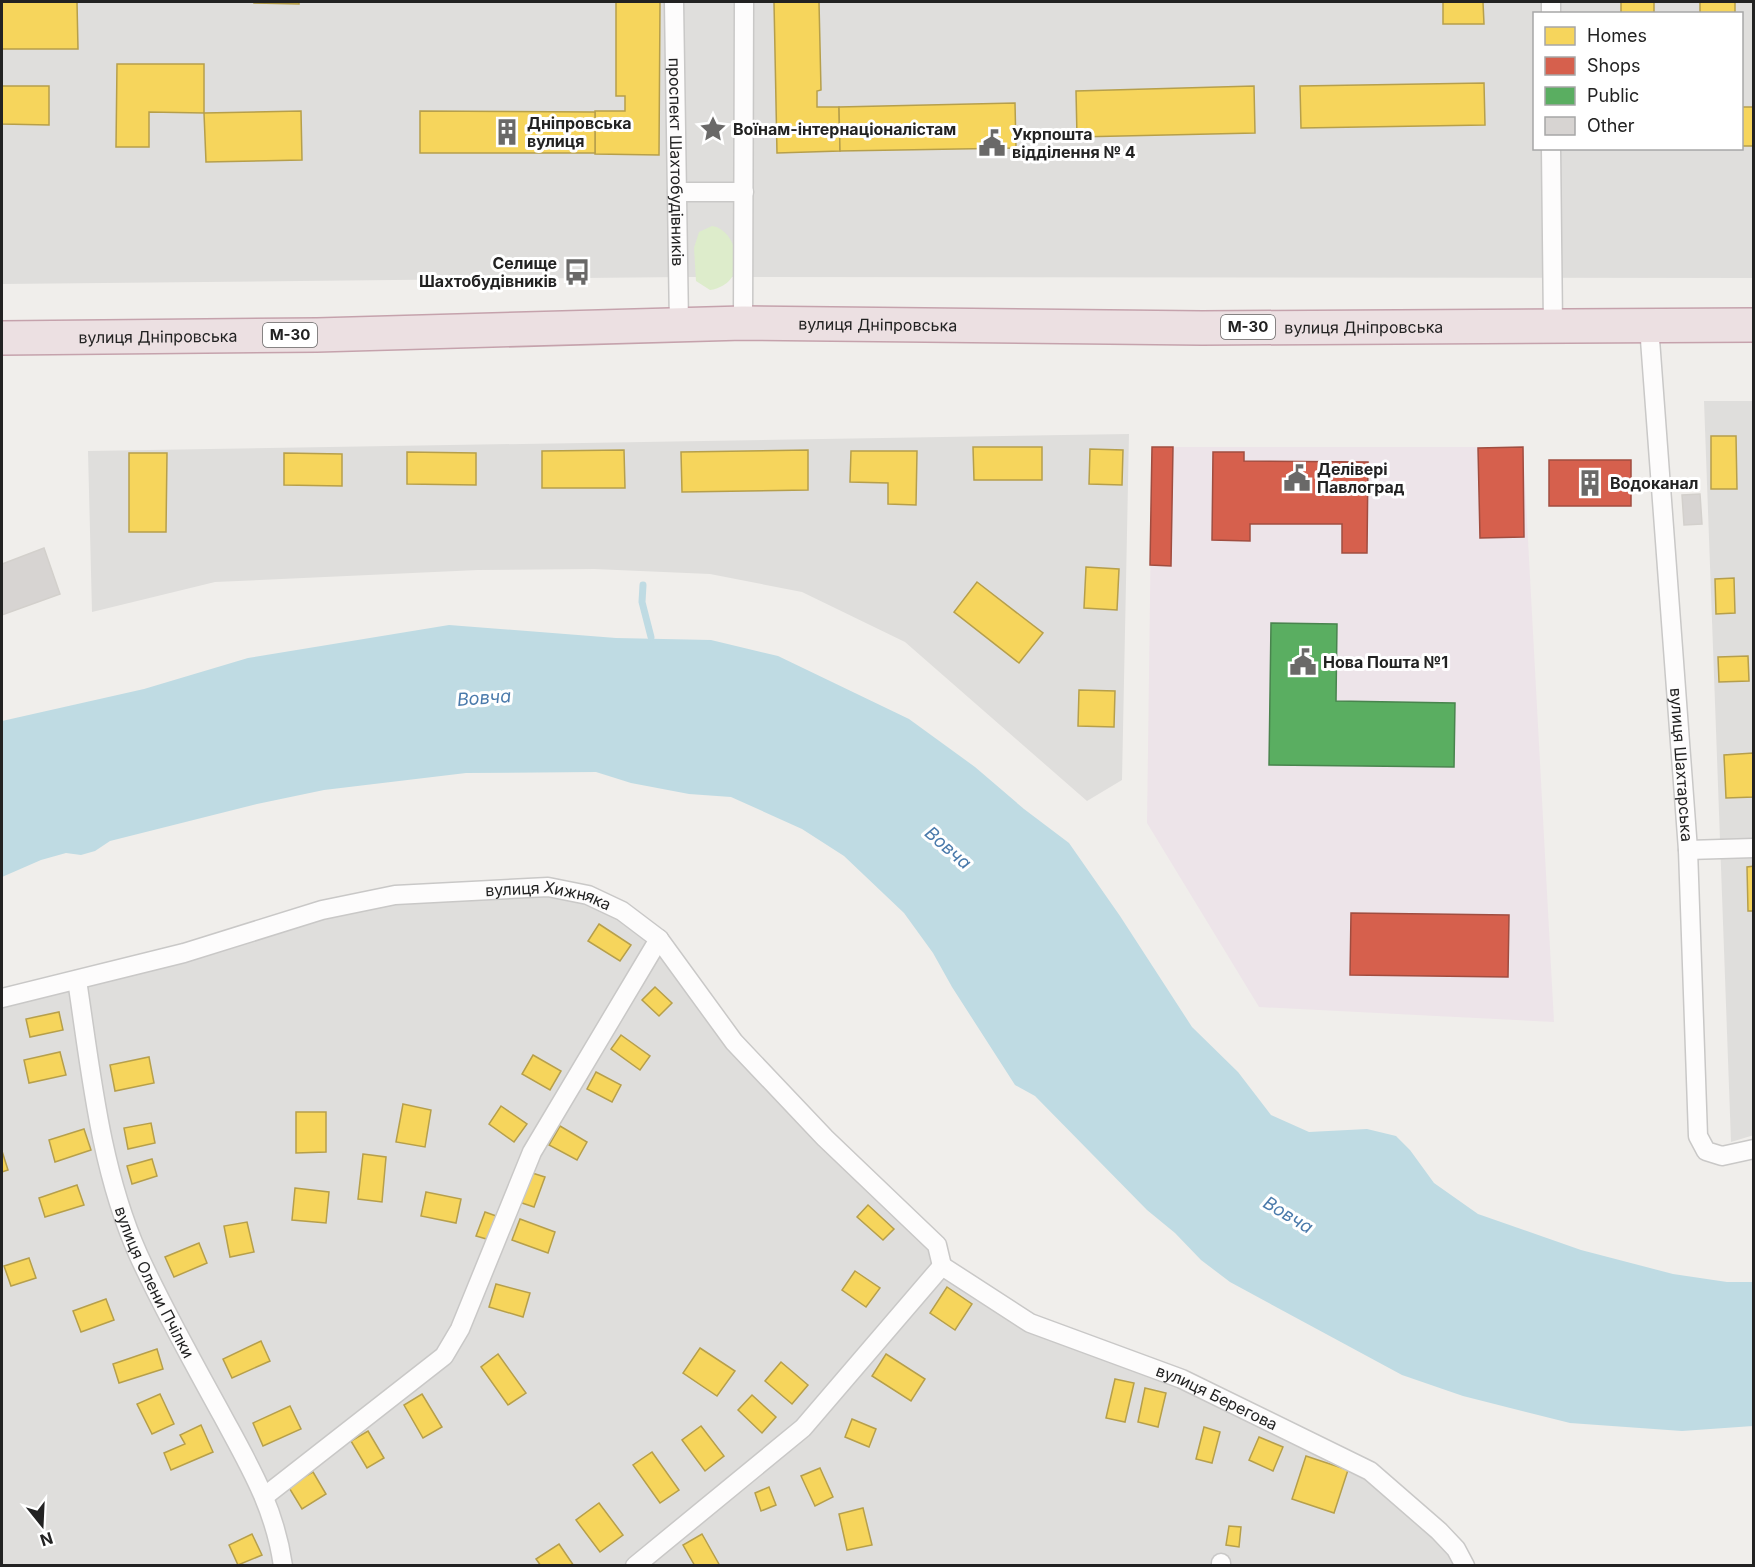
<svg xmlns="http://www.w3.org/2000/svg" width="1755" height="1567" viewBox="0 0 1755 1567" font-family="Inter,sans-serif">
<style>
.residential{fill:#dfdedc;fill-rule:evenodd}
.industrial{fill:#ede4e9}
.grass{fill:#ddeccb}
.water{fill:#bfdbe3}
.homes{fill:#f6d55c;stroke:#b69f4b;stroke-width:1.5}
.shops{fill:#d6604d;stroke:#a04d40;stroke-width:1.5}
.public{fill:#5aae61;stroke:#49844e;stroke-width:1.5}
.lines{fill:none;stroke-linecap:round;stroke-linejoin:round}
.stream{stroke:#bfdbe3;stroke-width:7}
.building{fill:#d7d4d2;stroke:#d3d0cc;stroke-width:1.5}
.street-casing{stroke:#c9c8c7;stroke-width:21}
.highway-casing{stroke:#c5a2ac;stroke-width:36}
.street{stroke:#fdfcfc;stroke-width:18}
.highway{stroke:#ece0e2;stroke-width:33}
.labels{text-anchor:middle;stroke-width:6;stroke-linejoin:round;paint-order:stroke}
.shield{fill:#fff;stroke:#646464;stroke-width:1.5}
.shield-label{font-size:15px;font-weight:bold;fill:#222}
.poi-label{font-size:16px;font-weight:bold;fill:#222;stroke:#fff;text-anchor:start}
.street-label{font-size:16px;fill:#222;stroke:#fff}
.water-label{font-size:18px;font-style:italic;fill:#4a7aab;stroke:#fff}
</style>
<rect width="100%" height="100%" fill="#f0eeeb"/>
<g class="residential">
<path d="M2 2H1753V278L683 277 2 284ZM1534 14H1742V148H1534Z"/>
<polygon points="1704,401 1754,401 1754,1135 1731,1142"/>
<polygon points="1129,434 1122,780 1087,801 905,642 802,592 710,574 594,569 478,570 215,582 92,612 88,451"/>
<polygon points="548,887 622,911 736,1043 937,1245 943,1266 1030,1323 1182,1379 1370,1471 1473,1566 2,1566 2,999 322,910"/>
</g>
<polygon class="industrial" points="1152,447 1523,447 1554,1022 1259,1007 1147,823"/>
<path class="grass" d="M712 226C737 229 752 283 710 290L696 281 694 248 699 232Z"/>
<polygon class="water" points="449,625 616,638 711,640 778,656 909,719 975,767 1024,809 1069,843 1120,916 1192,1027 1238,1072 1271,1115 1309,1132 1367,1129 1396,1136 1410,1150 1434,1183 1478,1214 1581,1250 1673,1274 1727,1282 1753,1282 1753,1426 1682,1431 1570,1423 1463,1396 1402,1375 1230,1282 1201,1260 1175,1233 1147,1210 1035,1096 1015,1085 952,987 933,953 904,913 844,856 802,829 731,797 689,794 631,783 596,772 466,773 324,790 257,804 110,841 95,851 81,855 66,853 41,860 2,877 2,721 144,689 248,658"/>
<g class="homes">
<polygon points="2,2 77,2 78,49 2,49"/>
<polygon points="254,2 299,2 299,4 254,3"/>
<polygon points="616,2 660,2 659,155 595,154 595,111 625,111 625,96 616,96"/>
<polygon points="774,2 819,2 821,90 817,91 817,107 839,107 840,151 777,153"/>
<polygon points="1443,2 1483,2 1484,24 1443,24"/>
<rect x="1621" y="2" width="33" height="12"/>
<rect x="1700" y="2" width="35" height="12"/>
<polygon points="117,64 204,64 204,113 149,112 149,147 116,147"/>
<polygon points="1484,83 1485,125 1301,128 1300,86"/>
<polygon points="2,86 49,86 49,125 2,124"/>
<polygon points="1254,86 1255,133 1077,137 1076,91"/>
<polygon points="1015,103 1016,148 840,151 839,107"/>
<rect x="1742" y="107" width="12" height="39"/>
<polygon points="301,111 302,160 206,162 204,113"/>
<polygon points="420,111 595,112 595,153 420,153"/>
<polygon points="1711,436 1736,436 1737,489 1711,489"/>
<polygon points="973,447 1042,447 1042,480 974,480"/>
<polygon points="1090,449 1123,450 1122,485 1089,484"/>
<polygon points="624,450 625,488 542,488 542,451"/>
<polygon points="808,450 808,490 682,492 681,452"/>
<polygon points="851,451 917,451 916,505 888,504 888,483 850,482"/>
<polygon points="407,452 476,453 476,485 407,484"/>
<polygon points="129,453 167,453 166,532 129,532"/>
<polygon points="284,453 342,454 342,486 284,485"/>
<polygon points="1086,567 1119,569 1117,610 1084,608"/>
<polygon points="1734,578 1735,613 1716,614 1715,579"/>
<polygon points="977,582 1043,633 1019,663 954,612"/>
<polygon points="1748,656 1749,681 1719,682 1718,657"/>
<polygon points="1079,690 1115,691 1114,727 1078,726"/>
<polygon points="1753,753 1754,797 1726,798 1724,755"/>
<polygon points="1754,866 1754,911 1748,911 1747,867"/>
<polygon points="599,924 631,945 620,961 588,941"/>
<polygon points="655,987 672,1003 659,1016 642,1000"/>
<polygon points="59,1012 63,1030 30,1037 26,1019"/>
<polygon points="621,1035 650,1056 640,1070 611,1049"/>
<polygon points="60,1052 66,1075 29,1083 24,1060"/>
<polygon points="533,1055 561,1071 550,1090 522,1074"/>
<polygon points="149,1057 154,1083 115,1091 110,1065"/>
<polygon points="596,1072 621,1085 612,1102 587,1089"/>
<polygon points="403,1104 431,1110 425,1147 396,1142"/>
<polygon points="501,1106 527,1124 514,1142 489,1124"/>
<polygon points="296,1112 326,1112 326,1152 296,1153"/>
<polygon points="151,1123 155,1143 128,1149 124,1128"/>
<polygon points="560,1126 587,1142 577,1160 549,1145"/>
<polygon points="84,1129 91,1150 55,1162 49,1140"/>
<polygon points="2,1151 8,1170 2,1172"/>
<polygon points="363,1154 386,1157 382,1202 358,1199"/>
<polygon points="152,1159 157,1176 132,1184 127,1166"/>
<polygon points="529,1172 545,1177 534,1207 519,1202"/>
<polygon points="77,1185 84,1205 45,1217 39,1198"/>
<polygon points="295,1188 329,1192 326,1223 292,1220"/>
<polygon points="426,1192 461,1199 456,1223 421,1216"/>
<polygon points="868,1205 894,1229 883,1240 857,1217"/>
<polygon points="485,1212 499,1217 490,1240 476,1236"/>
<polygon points="520,1219 555,1232 548,1253 512,1240"/>
<polygon points="247,1222 254,1252 230,1257 224,1226"/>
<polygon points="199,1243 207,1263 174,1277 165,1257"/>
<polygon points="29,1258 36,1278 11,1286 4,1266"/>
<polygon points="855,1271 880,1288 866,1307 842,1290"/>
<polygon points="496,1284 530,1293 523,1317 489,1307"/>
<polygon points="947,1287 972,1304 955,1330 930,1313"/>
<polygon points="106,1299 114,1320 81,1332 73,1311"/>
<polygon points="261,1341 270,1361 232,1378 223,1359"/>
<polygon points="700,1348 735,1371 717,1396 683,1373"/>
<polygon points="157,1349 163,1369 119,1383 113,1364"/>
<polygon points="498,1354 526,1393 508,1405 481,1367"/>
<polygon points="886,1354 925,1379 911,1401 872,1376"/>
<polygon points="781,1362 808,1385 792,1404 765,1381"/>
<polygon points="1115,1379 1134,1383 1125,1422 1106,1418"/>
<polygon points="1145,1388 1166,1393 1158,1427 1138,1422"/>
<polygon points="160,1394 174,1424 152,1434 137,1404"/>
<polygon points="422,1394 442,1427 423,1438 404,1405"/>
<polygon points="752,1395 776,1417 762,1433 738,1410"/>
<polygon points="290,1406 301,1429 263,1446 253,1423"/>
<polygon points="852,1419 876,1429 869,1447 845,1437"/>
<polygon points="201,1425 213,1452 171,1470 164,1453 185,1444 180,1435"/>
<polygon points="701,1426 724,1456 705,1471 682,1440"/>
<polygon points="1204,1427 1220,1432 1212,1463 1196,1459"/>
<polygon points="368,1431 384,1458 367,1468 351,1441"/>
<polygon points="1259,1437 1283,1447 1273,1471 1249,1460"/>
<polygon points="652,1452 679,1490 660,1503 633,1465"/>
<polygon points="1306,1456 1348,1470 1334,1513 1292,1499"/>
<polygon points="820,1468 833,1497 815,1506 801,1476"/>
<polygon points="313,1472 326,1494 302,1509 288,1486"/>
<polygon points="769,1487 776,1505 761,1511 755,1493"/>
<polygon points="599,1503 623,1535 600,1552 576,1520"/>
<polygon points="863,1508 872,1545 847,1550 839,1514"/>
<polygon points="1229,1526 1241,1527 1239,1547 1226,1545"/>
<polygon points="252,1534 262,1555 238,1565 229,1545"/>
<polygon points="702,1534 720,1566 695,1566 683,1545"/>
<polygon points="559,1544 574,1566 541,1566 536,1559"/>
</g>
<g class="shops">
<polygon points="1152,447 1173,447 1171,566 1150,565"/>
<polygon points="1523,447 1524,537 1480,538 1478,448"/>
<polygon points="1213,452 1244,452 1244,461 1368,462 1367,553 1342,553 1342,524 1250,524 1250,541 1212,540"/>
<rect x="1549" y="460" width="82" height="46"/>
<polygon points="1351,913 1509,915 1508,977 1350,975"/>
</g>
<polygon class="public" points="1271,623 1337,624 1336,701 1455,703 1454,767 1269,765"/>
<g class="lines">
<polyline class="stream" points="643,585 642,602 651,637"/>
</g>
<g class="building">
<polygon points="1700,494 1702,524 1684,525 1682,495"/>
<polygon points="44,548 60,594 2,615 2,564"/>
</g>
<g class="lines">
<defs>
<g id="street">
<path id="s1" d="M674 2 679 325"/>
<polyline points="1551,14 1551,2"/>
<polyline points="1551,148 1553,326"/>
<polyline points="677,192 744,192"/>
<polyline points="743,323 744,2"/>
<path id="s2" d="M1649 326 1688 850 1698 1136 1706 1151 1722 1156 1754 1149"/>
<polyline points="1688,850 1754,848"/>
<path id="s3" d="M77 980C91 1072 100 1168 138 1254 163 1309 193 1362 222 1415 249 1465 275 1508 283 1566"/>
<path id="s4" d="M2 998 184 953 322 910 395 895 548 887 588 895 622 911 659 939 734 1042 825 1138 937 1245 942 1266"/>
<path id="s5" d="M942 1266 1030 1323 1182 1379 1370 1471 1439 1531 1456 1549 1465 1566"/>
<polyline points="265,1496 444,1356 460,1329 532,1152 659,939"/>
<polyline points="1221,1563 1221,1566"/>
<polyline points="635,1566 803,1428 942,1266"/>
</g>
<g id="highway">
<path id="s6" d="M2 338 317 335 743 323 1202 328 1754 325"/>
</g>
</defs>
<use href="#street" class="street-casing"/>
<use href="#highway" class="highway-casing"/>
<use href="#street" class="street"/>
<use href="#highway" class="highway"/>
</g>
<defs>
<symbol id="sight-bare" viewBox="-9 -9 18 18"><path d="M0-6L1.8-2.2L6-1.7L2.9 1.2L3.7 5.4L0 3.3L-3.7 5.4L-2.9 1.2L-6-1.7L-1.8-2.2Z" fill="#6a6968" stroke="#fff" stroke-width="2.5" paint-order="stroke"/></symbol>
<symbol id="building-bare" viewBox="-9 -9 18 18"><path d="M-4-6H4V6H1V3H-1V6H-4ZM-2.5-4.3h1.7v1.8h-1.7ZM.8-4.3h1.7v1.8H.8ZM-2.5-1h1.7V.8h-1.7ZM.8-1h1.7V.8H.8Z" fill="#6a6968" stroke="#fff" stroke-width="2.5" paint-order="stroke"/></symbol>
<symbol id="civic-bare" viewBox="-9 -9 18 18"><path d="M-.6-6.5H3V-4.5H.6V-3L4-1V1h2V6H-6V1h2V-1L-.6-3ZM-1.2 2.5V6h2.4V2.5Z" fill="#6a6968" stroke="#fff" stroke-width="2.5" paint-order="stroke"/></symbol>
<symbol id="bus-bare" viewBox="-9 -9 18 18"><path d="M-5-6H5V4H4V6H2V4H-2V6H-4V4H-5ZM-3.5-4V0h7V-4ZM-3.5 1.2v1.5H-2V1.2ZM2 1.2v1.5H3.5V1.2Z" fill="#6a6968" stroke="#fff" stroke-width="2.5" paint-order="stroke"/></symbol>
</defs>
<g fill-rule="evenodd">
<use href="#sight-bare" x="694" y="110" width="38" height="38"/>
<use href="#building-bare" x="488" y="113" width="38" height="38"/>
<use href="#civic-bare" x="973" y="124" width="38" height="38"/>
<use href="#bus-bare" x="558" y="253" width="38" height="38"/>
<use href="#civic-bare" x="1278" y="459" width="38" height="38"/>
<use href="#building-bare" x="1571" y="464" width="38" height="38"/>
<use href="#civic-bare" x="1284" y="643" width="38" height="38"/>
</g>
<g class="labels">
<g class="shield">
<rect x="1221" y="315" width="54" height="24" rx="4.5"/>
<rect x="263" y="323" width="54" height="24" rx="4.5"/>
</g>
<g class="shield-label">
<text x="1248" y="332">М-30</text>
<text x="290" y="340">М-30</text>
</g>
<g class="poi-label">
<text x="527" y="129">Дніпровська<tspan x="527" dy="18">вулиця</tspan></text>
<text x="733" y="135">Воїнам-інтернаціоналістам</text>
<text x="1012" y="140">Укрпошта<tspan x="1012" dy="18">відділення № 4</tspan></text>
<text x="557" y="269" text-anchor="end">Селище<tspan x="557" dy="18">Шахтобудівників</tspan></text>
<text x="1317" y="475">Делівері<tspan x="1317" dy="18">Павлоград</tspan></text>
<text x="1610" y="489">Водоканал</text>
<text x="1323" y="668">Нова Пошта №1</text>
</g>
<g class="street-label">
<text dy="6" stroke="none"><textPath href="#s1" startOffset="160">проспект Шахтобудівників</textPath></text>
<text dy="6" stroke="none"><textPath href="#s6" startOffset="876">вулиця Дніпровська</textPath></text>
<text dy="6" stroke="none"><textPath href="#s6" startOffset="1362">вулиця Дніпровська</textPath></text>
<text dy="6" stroke="none"><textPath href="#s6" startOffset="156">вулиця Дніпровська</textPath></text>
<text dy="6" stroke="none"><textPath href="#s2" startOffset="440">вулиця Шахтарська</textPath></text>
<text dy="6" stroke="none"><textPath href="#s4" startOffset="561">вулиця Хижняка</textPath></text>
<text dy="6" stroke="none"><textPath href="#s3" startOffset="314">вулиця Олени Пчілки</textPath></text>
<text dy="6" stroke="none"><textPath href="#s5" startOffset="306">вулиця Берегова</textPath></text>
</g>
<g class="water-label">
<text transform="translate(484 698) rotate(-4)" y="6">Вовча</text>
<text transform="translate(948 848) rotate(41)" y="6">Вовча</text>
<text transform="translate(1288 1215) rotate(31)" y="6">Вовча</text>
</g>
</g>
<rect width="1755" height="1567" fill="none" stroke="#222222" stroke-width="6"/>
<rect x="1533" y="12" width="210" height="138" fill="#ffffff" stroke="#a7a7a7" stroke-width="1.5"/>
<rect x="1545" y="27" width="30" height="18" fill="#f6d55c" stroke="#a7a7a7" stroke-width="1.5"/>
<text x="1587" y="42" font-size="18" fill="#222222">Homes</text>
<rect x="1545" y="57" width="30" height="18" fill="#d6604d" stroke="#a7a7a7" stroke-width="1.5"/>
<text x="1587" y="72" font-size="18" fill="#222222">Shops</text>
<rect x="1545" y="87" width="30" height="18" fill="#5aae61" stroke="#a7a7a7" stroke-width="1.5"/>
<text x="1587" y="102" font-size="18" fill="#222222">Public</text>
<rect x="1545" y="117" width="30" height="18" fill="#d7d4d2" stroke="#a7a7a7" stroke-width="1.5"/>
<text x="1587" y="132" font-size="18" fill="#222222">Other</text>
<g transform="translate(42 1525) rotate(162)" stroke="#ffffff" stroke-width="4.5" paint-order="stroke">
<path d="M0-4.5L10 22L0 15L-10 22Z" fill="#222222"/>
<text y="-9" font-size="16" font-weight="bold" text-anchor="middle" fill="#222222">N</text>
</g>
</svg>
